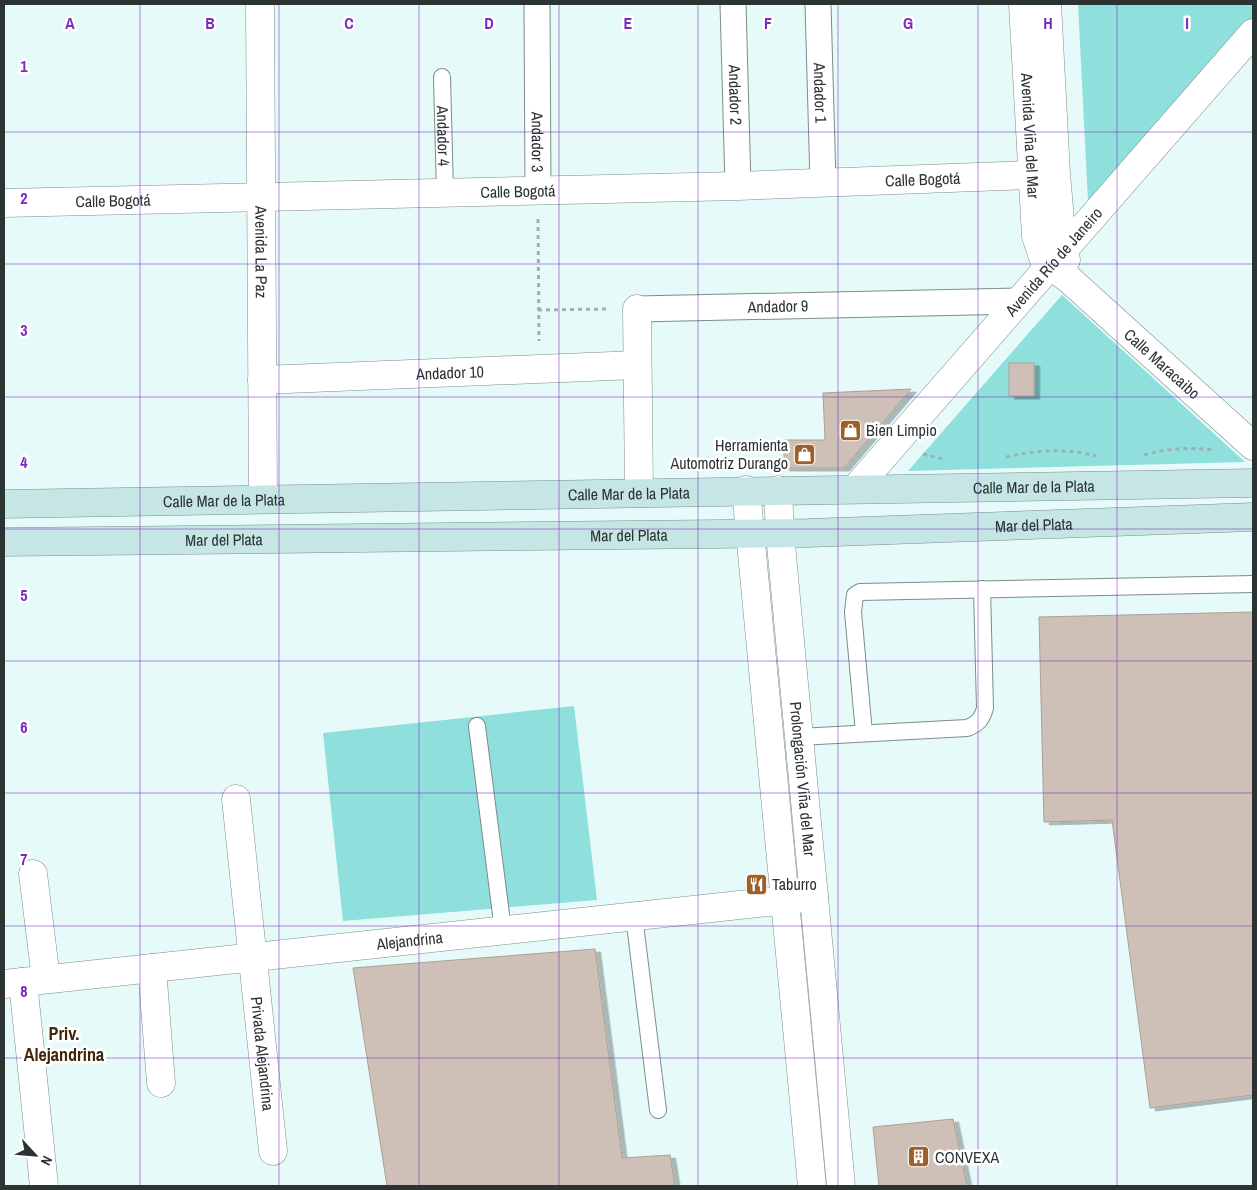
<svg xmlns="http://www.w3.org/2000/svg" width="1257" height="1190" viewBox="0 0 1257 1190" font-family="'Archivo Narrow',sans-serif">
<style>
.green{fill:#8fdfdd}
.building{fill:#cec0b6;stroke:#ac9f95;filter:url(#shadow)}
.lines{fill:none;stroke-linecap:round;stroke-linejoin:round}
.service-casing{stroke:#7b8d8c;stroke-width:18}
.pedestrian-casing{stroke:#7b8d8c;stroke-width:27}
.minor-casing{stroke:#7b8d8c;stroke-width:29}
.tertiary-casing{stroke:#7b8d8c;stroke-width:29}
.secondary-casing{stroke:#7b8d8c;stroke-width:29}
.path{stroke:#a1b0af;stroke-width:3;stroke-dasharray:4 4;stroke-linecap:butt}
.service{stroke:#fff;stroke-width:16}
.pedestrian{stroke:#fff;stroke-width:25}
.minor{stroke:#fff;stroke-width:28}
.tertiary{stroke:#fff;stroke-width:28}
.secondary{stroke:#c6e5e5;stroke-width:28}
.grid{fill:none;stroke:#7b2cbf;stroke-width:1;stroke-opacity:0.55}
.labels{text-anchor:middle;stroke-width:5;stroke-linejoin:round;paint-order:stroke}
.street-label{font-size:16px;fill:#2c3333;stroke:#fff}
.poi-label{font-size:16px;fill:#2c3333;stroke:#fff;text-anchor:start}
.neighbourhood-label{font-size:18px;font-weight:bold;fill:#432509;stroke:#fff}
.grid-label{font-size:16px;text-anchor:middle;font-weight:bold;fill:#7b2cbf;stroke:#fff;stroke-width:5;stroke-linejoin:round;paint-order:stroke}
</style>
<defs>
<filter id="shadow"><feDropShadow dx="5.5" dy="3" stdDeviation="0" flood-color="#0004"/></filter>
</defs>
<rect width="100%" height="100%" fill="#e6faf9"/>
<g class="green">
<polygon points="1078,4 1253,4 1253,20 1088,201"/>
<polygon points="1062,295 1245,462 908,471"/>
<polygon points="574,706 597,900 343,921 323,733"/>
</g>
<g class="building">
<rect x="1009" y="363" width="25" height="33"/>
<polygon points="911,389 844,468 784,468 784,440 825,440 823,393"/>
<polygon points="1253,612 1253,1095 1150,1108 1112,820 1044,822 1039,617"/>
<polygon points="595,949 622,1158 670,1155 675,1186 387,1186 353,968"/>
<polygon points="953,1119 967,1186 879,1186 873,1127"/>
</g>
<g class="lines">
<defs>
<g id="service">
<path id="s1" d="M442 77 445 193"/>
<polyline points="477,726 503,930"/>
<polyline points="864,733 853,612 855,595 860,592 1253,584"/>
<path d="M799 737 967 728C978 724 982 719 985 708L982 589"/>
<polyline points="634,916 658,1110"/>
</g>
<g id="pedestrian">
<path id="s2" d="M537 4 538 191"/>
<path id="s3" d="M733 4 738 186"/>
<path id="s4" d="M818 4 823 183"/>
<path id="s5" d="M637 309 1019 301"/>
</g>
<g id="minor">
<path id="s6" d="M260 4 263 499"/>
<path id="s7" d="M1023 4 1036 236 1044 260 1071 281 1253 446"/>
<polyline points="1047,4 1056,174 1060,220 1066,260"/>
<path id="s8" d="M4 203 738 186 1032 175"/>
<polyline points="637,309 639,493"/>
<path id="s9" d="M262 380 637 365"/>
<path id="s10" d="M855 489 1253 33"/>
<path id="s11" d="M236 799 273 1151"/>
<polyline points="33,874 46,979"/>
<polyline points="152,968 161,1083"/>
<polyline points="23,982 44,1186"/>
<path id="s12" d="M4 984 814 897"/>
</g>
<g id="tertiary">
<polyline points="746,490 812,1186"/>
<path id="s13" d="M778 490 780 534 841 1186"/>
</g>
<g id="secondary">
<path id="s14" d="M4 504 1253 483"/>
<path id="s15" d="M4 542 808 533 1253 517"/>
</g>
</defs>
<use href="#service" class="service-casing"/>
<use href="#pedestrian" class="pedestrian-casing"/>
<use href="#minor" class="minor-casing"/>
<use href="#tertiary" class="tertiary-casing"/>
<use href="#secondary" class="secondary-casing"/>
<g class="path">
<polyline points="538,219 539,341"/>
<polyline points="538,310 608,309"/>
<polyline points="923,454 943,459"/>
<path d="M1144 455C1168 448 1189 447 1214 450"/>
<path d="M1006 457C1036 450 1065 448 1096 456"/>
</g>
<use href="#service" class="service"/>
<use href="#pedestrian" class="pedestrian"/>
<use href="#minor" class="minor"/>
<use href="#tertiary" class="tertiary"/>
<use href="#secondary" class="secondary"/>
</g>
<path class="grid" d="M140 4V1186M279 4V1186M419 4V1186M559 4V1186M698 4V1186M838 4V1186M978 4V1186M1117 4V1186M4 132H1253M4 264H1253M4 397H1253M4 529H1253M4 661H1253M4 793H1253M4 926H1253M4 1058H1253"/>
<defs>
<symbol id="shop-square" viewBox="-11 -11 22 22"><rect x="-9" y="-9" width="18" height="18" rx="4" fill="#9f6027" stroke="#fff"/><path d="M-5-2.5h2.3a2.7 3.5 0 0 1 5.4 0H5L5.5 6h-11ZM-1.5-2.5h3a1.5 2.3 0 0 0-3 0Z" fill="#fff"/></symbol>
<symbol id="restaurant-square" viewBox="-11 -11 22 22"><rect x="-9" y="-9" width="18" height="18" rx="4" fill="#9f6027" stroke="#fff"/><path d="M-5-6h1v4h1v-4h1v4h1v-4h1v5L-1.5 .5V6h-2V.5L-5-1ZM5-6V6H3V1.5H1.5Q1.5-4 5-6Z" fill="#fff"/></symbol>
<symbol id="building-square" viewBox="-11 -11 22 22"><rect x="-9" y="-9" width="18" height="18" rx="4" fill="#9f6027" stroke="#fff"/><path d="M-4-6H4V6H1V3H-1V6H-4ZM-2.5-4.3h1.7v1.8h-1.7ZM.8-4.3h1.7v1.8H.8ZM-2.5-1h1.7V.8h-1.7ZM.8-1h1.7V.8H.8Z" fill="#fff"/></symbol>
</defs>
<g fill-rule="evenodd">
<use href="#shop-square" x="838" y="418" width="25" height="25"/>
<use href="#shop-square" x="792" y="442" width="25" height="25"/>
<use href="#restaurant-square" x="744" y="872" width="25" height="25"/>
<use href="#building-square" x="906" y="1144" width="25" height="25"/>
</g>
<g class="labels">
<g class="street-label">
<text dy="6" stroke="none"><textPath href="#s4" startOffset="89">Andador 1</textPath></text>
<text dy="6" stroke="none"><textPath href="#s3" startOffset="91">Andador 2</textPath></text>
<text dy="6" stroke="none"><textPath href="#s1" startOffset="59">Andador 4</textPath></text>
<text dy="6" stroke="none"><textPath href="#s7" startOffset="132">Avenida Viña del Mar</textPath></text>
<text dy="6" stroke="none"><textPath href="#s2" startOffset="138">Andador 3</textPath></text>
<text dy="6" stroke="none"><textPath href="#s8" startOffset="919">Calle Bogotá</textPath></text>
<text dy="6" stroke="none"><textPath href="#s8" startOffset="514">Calle Bogotá</textPath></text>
<text dy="6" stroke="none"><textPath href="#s8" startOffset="109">Calle Bogotá</textPath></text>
<text dy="6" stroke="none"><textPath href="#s6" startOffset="248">Avenida La Paz</textPath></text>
<text dy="6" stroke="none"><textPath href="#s10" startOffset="302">Avenida Río de Janeiro</textPath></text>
<text dy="6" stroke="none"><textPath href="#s5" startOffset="141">Andador 9</textPath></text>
<text dy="6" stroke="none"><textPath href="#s7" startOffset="415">Calle Maracaibo</textPath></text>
<text dy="6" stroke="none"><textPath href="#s9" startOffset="188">Andador 10</textPath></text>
<text dy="6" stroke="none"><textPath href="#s14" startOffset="1030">Calle Mar de la Plata</textPath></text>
<text dy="6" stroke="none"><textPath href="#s14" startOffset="625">Calle Mar de la Plata</textPath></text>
<text dy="6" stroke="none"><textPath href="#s14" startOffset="220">Calle Mar de la Plata</textPath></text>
<text dy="6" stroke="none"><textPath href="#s15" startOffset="1030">Mar del Plata</textPath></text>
<text dy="6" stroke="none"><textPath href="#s15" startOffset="625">Mar del Plata</textPath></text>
<text dy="6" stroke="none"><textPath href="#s15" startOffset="220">Mar del Plata</textPath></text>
<text dy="6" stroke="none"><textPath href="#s13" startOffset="290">Prolongación Viña del Mar</textPath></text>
<text dy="6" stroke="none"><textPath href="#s12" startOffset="408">Alejandrina</textPath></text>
<text dy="6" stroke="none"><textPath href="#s11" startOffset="256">Privada Alejandrina</textPath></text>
</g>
<g class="poi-label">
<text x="866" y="436">Bien Limpio</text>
<text x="788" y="451" text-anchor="end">Herramienta<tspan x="788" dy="18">Automotriz Durango</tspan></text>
<text x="772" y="890">Taburro</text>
<text x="935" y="1163">CONVEXA</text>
</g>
<g class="neighbourhood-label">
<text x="64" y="1040">Priv.<tspan x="64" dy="21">Alejandrina</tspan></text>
</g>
</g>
<g class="grid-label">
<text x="70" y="29">A</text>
<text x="210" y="29">B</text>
<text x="349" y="29">C</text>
<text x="489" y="29">D</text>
<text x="628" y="29">E</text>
<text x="768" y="29">F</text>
<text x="908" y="29">G</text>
<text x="1048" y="29">H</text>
<text x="1187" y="29">I</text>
<text x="24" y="72">1</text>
<text x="24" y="204">2</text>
<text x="24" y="336">3</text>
<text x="24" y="468">4</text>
<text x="24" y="601">5</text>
<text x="24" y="733">6</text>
<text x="24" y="865">7</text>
<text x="24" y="997">8</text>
</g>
<rect width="1257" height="1190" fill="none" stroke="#2c3333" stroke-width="10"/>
<g transform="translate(35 1155) rotate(116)" stroke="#ffffff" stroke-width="4" paint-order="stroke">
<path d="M0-4L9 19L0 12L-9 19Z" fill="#2c3333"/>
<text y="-8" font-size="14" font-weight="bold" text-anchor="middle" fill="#2c3333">N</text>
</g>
</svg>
